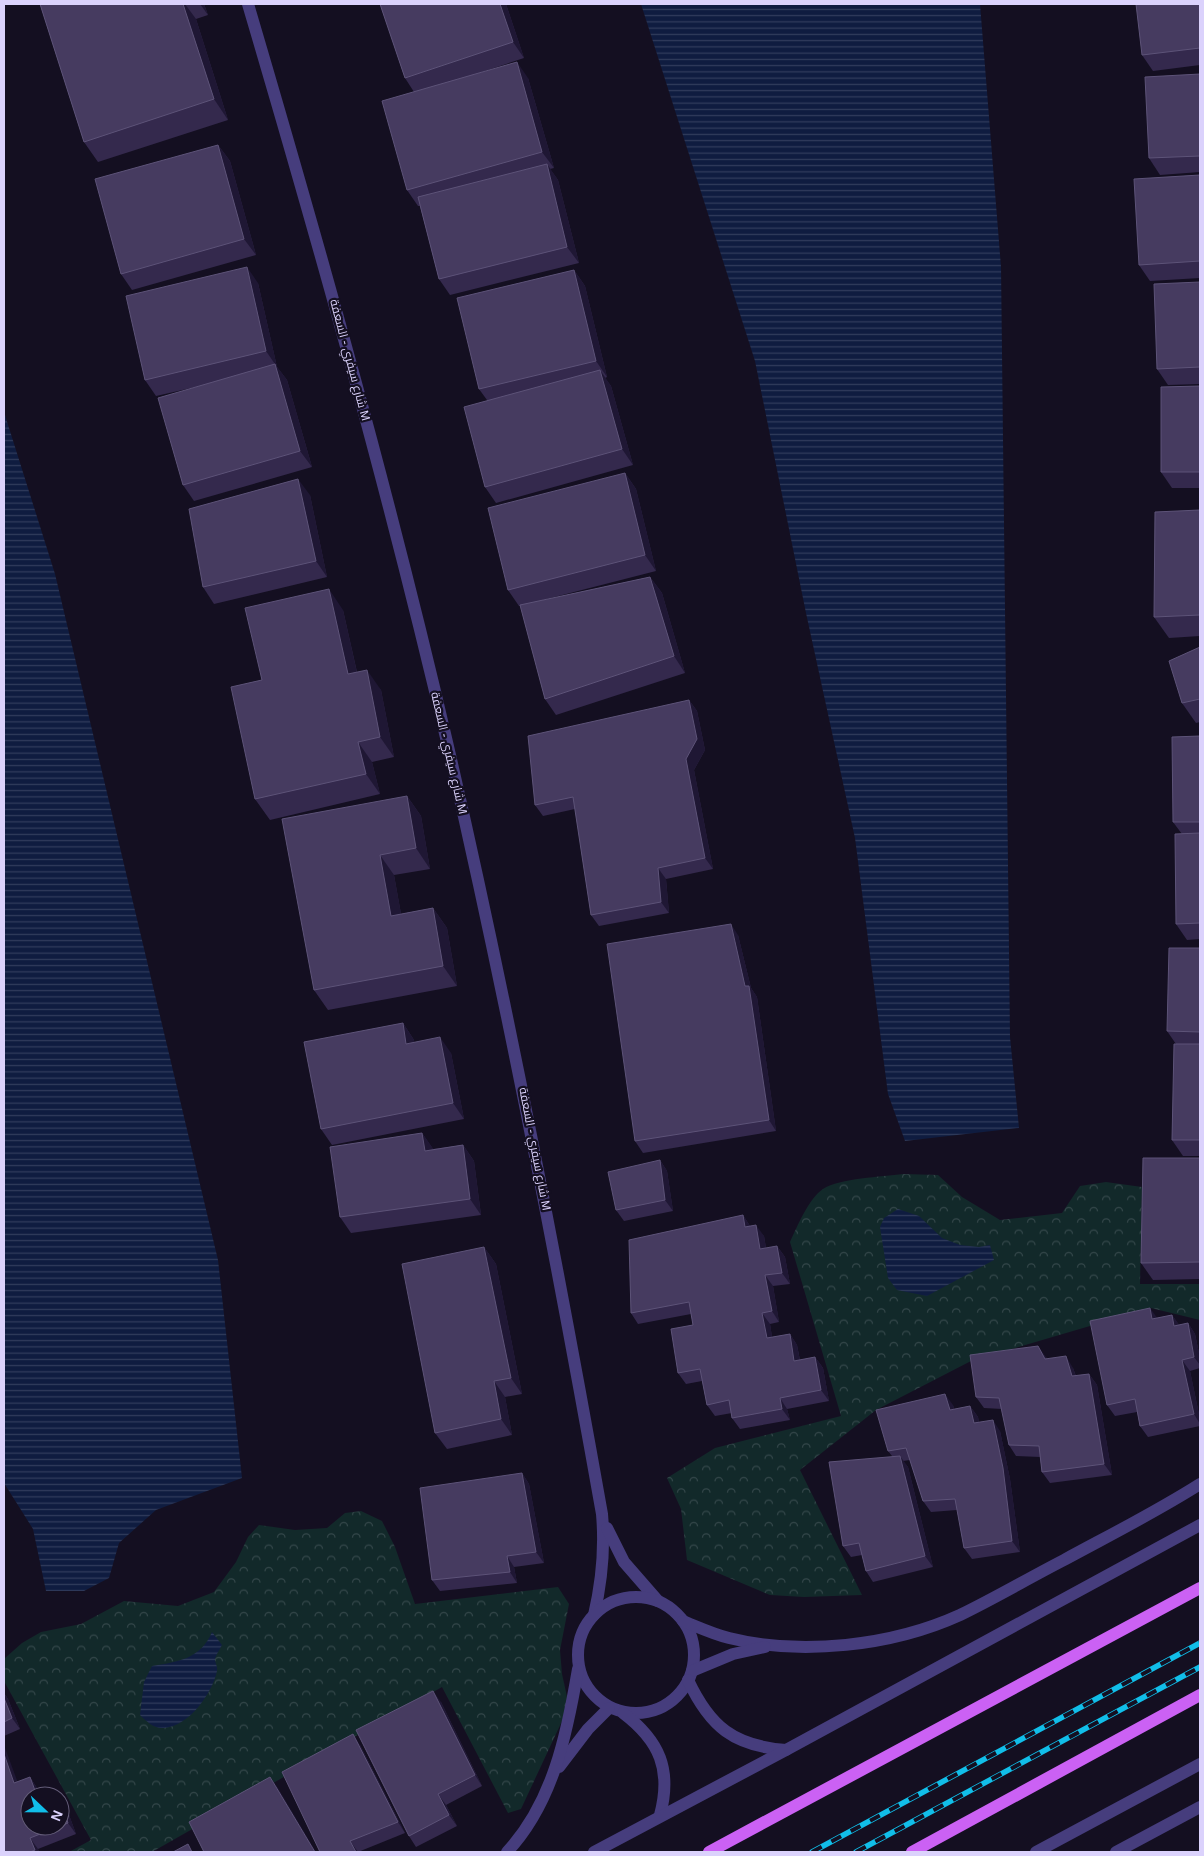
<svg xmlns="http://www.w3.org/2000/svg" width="1204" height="1856" viewBox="0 0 1204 1856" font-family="Helvetica,Cairo,sans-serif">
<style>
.park{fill:url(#park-crowns)}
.water{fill:url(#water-rules)}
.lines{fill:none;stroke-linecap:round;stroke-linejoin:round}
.minor{stroke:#463d7d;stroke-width:12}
.major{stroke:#cb61f4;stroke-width:12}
.rail-casing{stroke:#11bee9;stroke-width:5.5}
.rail{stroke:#140f21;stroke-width:4;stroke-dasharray:11;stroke-linecap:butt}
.wall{fill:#34294d}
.shaded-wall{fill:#1f1734}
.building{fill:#463b60;stroke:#5d5378}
.labels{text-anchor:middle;stroke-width:4.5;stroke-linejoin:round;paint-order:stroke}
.street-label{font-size:12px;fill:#dbd2fc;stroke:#140f21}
</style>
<defs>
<pattern id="park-crowns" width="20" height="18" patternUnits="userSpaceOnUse" patternTransform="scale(1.25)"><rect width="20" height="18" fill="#12292a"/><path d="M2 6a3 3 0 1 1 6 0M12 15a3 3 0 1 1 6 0" fill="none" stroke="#34474a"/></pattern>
<pattern id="water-rules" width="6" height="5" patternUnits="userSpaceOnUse" patternTransform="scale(1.25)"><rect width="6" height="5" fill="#0f1c40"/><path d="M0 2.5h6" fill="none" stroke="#313c5c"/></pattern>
</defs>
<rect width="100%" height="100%" fill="#140f21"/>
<g class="park">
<path d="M903 1174 938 1175 962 1197 1000 1220 1062 1213 1080 1186 1106 1182 1142 1187 1140 1284H1200V1320L1151 1308 971 1361 876 1410 800 1470 862 1595 804 1597 770 1595 687 1560 681 1509 667 1478 715 1448 841 1416 790 1242C797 1227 809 1198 823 1189 840 1178 882 1177 903 1174Z"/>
<polygon points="361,1511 382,1521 395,1547 415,1604 558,1587 569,1604 560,1650 562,1674 569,1706 521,1809 508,1813 442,1687 152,1852 69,1852 91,1840 4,1681 4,1659 22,1643 41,1632 81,1624 124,1601 178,1606 214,1592 236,1562 248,1537 259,1525 295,1530 327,1528 345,1513"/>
</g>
<g class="water">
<polygon points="641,4 980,4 1001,267 1010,1037 1019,1128 905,1141 888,1094 855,838 806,613 755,361"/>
<polygon points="4,412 55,574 218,1260 242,1478 156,1510 119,1543 109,1578 84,1591 46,1591 33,1529 4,1483"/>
<polygon points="898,1209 919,1216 942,1238 960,1245 979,1247 990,1245 994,1260 927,1296 897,1290 888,1278 880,1227 884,1218"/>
<path d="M212 1632 222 1645C220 1649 216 1655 215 1659 215 1663 218 1667 217 1671 212 1694 189 1726 164 1728 154 1729 146 1721 140 1715L144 1682 152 1666C177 1662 201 1659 212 1632Z"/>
</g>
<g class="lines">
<g class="minor">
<path d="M248 4C320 248 389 493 447 742 506 997 556 1255 602 1514 605 1549 602 1581 594 1615"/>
<polyline points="607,1528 624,1562 658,1601"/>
<circle cx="636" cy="1655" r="58"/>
<path d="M683 1621C698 1627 713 1634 729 1638 801 1656 892 1646 960 1615 995 1598 1029 1578 1064 1560 1110 1535 1156 1512 1200 1484"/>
<polyline points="692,1671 733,1654 765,1647"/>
<path d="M688 1680C710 1727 734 1746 786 1750"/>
<path d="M623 1713C660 1741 672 1770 660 1815"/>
<polyline points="559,1767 588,1729 609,1708"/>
<path d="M507 1852C553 1803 567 1734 578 1669"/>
<polyline points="594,1852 786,1750 1200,1525"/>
<polyline points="1036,1852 1200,1764"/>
<polyline points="1116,1852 1200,1807"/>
</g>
<g class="major">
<polyline points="709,1852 1200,1588"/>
<polyline points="912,1852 1200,1695"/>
</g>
<defs>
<g id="rail">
<polyline points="812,1852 1200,1643"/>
<polyline points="856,1852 1200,1667"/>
</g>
</defs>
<use href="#rail" class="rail-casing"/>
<use href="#rail" class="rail"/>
</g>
<g class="wall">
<polygon points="40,4 204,4 208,15 196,19 228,120 98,162 84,142"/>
<polygon points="380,4 506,4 524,58 473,75 528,78 554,168 550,169 558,180 579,263 450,295 439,279 420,206 418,206 407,190 414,92 405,78"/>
<polygon points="1200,4 1200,65 1153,71 1142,55"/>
<polygon points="1200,74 1200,172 1160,175 1149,158"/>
<polygon points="218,145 230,161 256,255 132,290 121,274"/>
<polygon points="1200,175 1200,278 1150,281 1139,265"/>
<polygon points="574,270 585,286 607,377 605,378 611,386 633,465 496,503 485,487 487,400 479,389"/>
<polygon points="1200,282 1200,384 1168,385 1157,369"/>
<polygon points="258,283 277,367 287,380 312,467 194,501 183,485 209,384 156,396 145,380"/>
<polygon points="1200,386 1200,488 1172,488 1161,472"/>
<polygon points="625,473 636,489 656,571 539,601 650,577 662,593 685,673 556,715 545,699 521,606 519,606 508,590"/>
<polygon points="310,495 327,577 214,604 203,587"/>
<polygon points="1200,510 1200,636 1169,638 1154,617"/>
<polygon points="343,610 357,672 381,690 394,757 372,762 380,794 270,820 255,799 262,680"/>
<polygon points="1200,647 1200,722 1196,723 1182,703"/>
<polygon points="689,700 697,711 705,750 694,770 713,869 666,879 669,913 599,926 591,915 575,809 543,816 535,805"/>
<polygon points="1200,736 1200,939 1187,940 1176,924 1182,834 1173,822"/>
<polygon points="407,796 421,816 430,869 394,875 401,914 433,908 447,928 457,986 328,1010 314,990"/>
<polygon points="738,935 751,988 757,997 776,1131 643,1153 635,1141"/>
<polygon points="1200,948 1200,1156 1183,1156 1172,1140 1176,1044 1167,1031"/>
<polygon points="403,1023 414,1040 414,1042 451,1053 464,1119 332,1145 321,1129"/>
<polygon points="422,1133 433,1149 463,1145 474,1161 481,1215 351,1233 340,1217"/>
<polygon points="1200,1158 1200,1279 1153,1280 1141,1263"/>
<polygon points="660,1160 667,1171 673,1211 624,1221 616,1210"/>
<polygon points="743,1215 750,1226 764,1236 766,1248 777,1246 785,1257 790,1284 773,1286 779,1322 770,1324 772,1337 790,1334 797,1345 800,1360 815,1357 823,1368 829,1401 787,1409 790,1420 740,1429 732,1418 732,1413 715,1416 707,1405 702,1381 686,1384 678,1373 693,1325 691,1314 638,1324 631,1313"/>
<polygon points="484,1247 496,1264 522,1394 505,1397 512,1435 447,1449 435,1433"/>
<polygon points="1172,1315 1179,1325 1188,1323 1195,1334 1200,1358 1200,1368 1190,1371 1200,1419 1200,1426 1148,1437 1140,1426 1137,1412 1115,1416 1107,1405 1157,1318"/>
<polygon points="1046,1357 1047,1359 1073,1368 1076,1376 1089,1374 1097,1385 1112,1475 1050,1483 1042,1472 1040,1457 1016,1456 1009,1445 1002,1409 984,1408 976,1397"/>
<polygon points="953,1405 954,1409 970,1406 978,1417 979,1423 1000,1431 1010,1479 1020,1552 972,1559 964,1548 957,1510 931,1512 923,1501 910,1460 903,1461 908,1467 933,1567 873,1582 866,1571 862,1555 851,1557 843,1546 892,1456 888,1451"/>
<polygon points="522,1473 529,1484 544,1563 514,1567 517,1583 440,1591 432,1580"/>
<polygon points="4,1693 8,1699 20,1729 4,1736"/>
<polygon points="441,1702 482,1786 446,1805 457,1826 416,1847 409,1836"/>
<polygon points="360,1745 405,1833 358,1852 320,1852"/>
<polygon points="30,1777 37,1788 40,1796 30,1796 60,1826 60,1797 65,1804 76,1834 38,1849 39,1852 4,1852 18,1782"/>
</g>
<g class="shaded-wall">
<polygon points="183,4 185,4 196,19 228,120 214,99"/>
<polygon points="200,4 204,4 208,15"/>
<polygon points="500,4 506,4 524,58 513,42"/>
<polygon points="517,62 528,78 554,168 542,152"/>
<polygon points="218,145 230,161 256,255 244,239"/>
<polygon points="547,164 558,180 579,263 567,247"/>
<polygon points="247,267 258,283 277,367 266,351"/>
<polygon points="574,270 585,286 607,377 596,361"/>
<polygon points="275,364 287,380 312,467 300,451"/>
<polygon points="600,370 611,386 633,465 622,449"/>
<polygon points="625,473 636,489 656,571 645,555"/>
<polygon points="298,479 310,495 327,577 316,561"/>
<polygon points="650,577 662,593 685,673 674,656"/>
<polygon points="329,589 343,610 362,695 348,674"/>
<polygon points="367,670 381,690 394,757 380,737"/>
<polygon points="689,700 697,711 705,750 694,770 713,869 705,858 686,759"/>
<polygon points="358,742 372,762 380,794 366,774"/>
<polygon points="407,796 421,816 430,869 416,848"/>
<polygon points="380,855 394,875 405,936 391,916"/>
<polygon points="658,868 666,879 669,913 661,902"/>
<polygon points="433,908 447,928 457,986 443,966"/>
<polygon points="731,924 738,935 751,988 757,997 776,1131 769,1120 745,986"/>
<polygon points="403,1023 414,1040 418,1060 406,1044"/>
<polygon points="440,1037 451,1053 464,1119 453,1103"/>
<polygon points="422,1133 434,1150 425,1151"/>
<polygon points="463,1145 474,1161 481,1215 470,1199"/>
<polygon points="660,1160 667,1171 673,1211 665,1200"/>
<polygon points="743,1215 750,1226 745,1227"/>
<polygon points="756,1225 764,1236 768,1260 760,1249"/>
<polygon points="777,1246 785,1257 790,1284 782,1273"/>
<polygon points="484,1247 496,1264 522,1394 511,1378"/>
<polygon points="765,1275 773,1286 779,1322 772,1311"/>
<polygon points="1150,1308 1158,1319 1152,1319"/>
<polygon points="762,1313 770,1324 774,1349 767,1338"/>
<polygon points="1172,1315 1180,1326 1174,1326"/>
<polygon points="1188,1323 1195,1334 1200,1358 1200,1365 1194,1357"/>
<polygon points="790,1334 797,1345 802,1372 794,1361"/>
<polygon points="1038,1346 1046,1357 1052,1370 1045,1359"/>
<polygon points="1066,1356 1073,1368 1080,1388 1072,1376"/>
<polygon points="815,1357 823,1368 829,1401 821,1390"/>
<polygon points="1182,1360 1190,1371 1200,1419 1200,1424 1194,1414"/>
<polygon points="1089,1374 1097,1385 1112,1475 1104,1464"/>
<polygon points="494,1381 505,1397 512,1435 501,1419"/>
<polygon points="945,1394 953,1405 957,1421 950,1410"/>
<polygon points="780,1398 787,1409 790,1420 782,1409"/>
<polygon points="970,1406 978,1417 982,1435 974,1423"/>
<polygon points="993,1420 1000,1431 1010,1479 1020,1552 1012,1541"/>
<polygon points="900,1456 908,1467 933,1567 925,1556"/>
<polygon points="522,1473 529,1484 544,1563 536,1552"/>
<polygon points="507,1556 514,1567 517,1583 510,1572"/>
<polygon points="433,1691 441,1702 482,1786 475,1775"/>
<polygon points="4,1693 8,1699 20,1729 12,1718 4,1698"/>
<polygon points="353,1734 360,1745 405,1833 398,1822"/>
<polygon points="4,1745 22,1794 14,1783 4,1754"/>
<polygon points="30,1777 37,1788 40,1796 37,1796"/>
<polygon points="270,1777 278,1788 316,1852 315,1852"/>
<polygon points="438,1794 446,1805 457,1826 449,1815"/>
<polygon points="60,1797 65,1804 76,1834 68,1823 60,1801"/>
<polygon points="30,1838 38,1849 39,1852 36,1852 35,1850"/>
<polygon points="350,1841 358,1852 356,1852"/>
</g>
<g class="building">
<polygon points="40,4 183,4 214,99 84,142"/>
<polygon points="380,4 500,4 513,42 405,78"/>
<polygon points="1136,4 1200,4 1200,48 1142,55"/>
<polygon points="517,62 542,152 407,190 382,101"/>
<polygon points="1200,74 1200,156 1149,158 1145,77"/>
<polygon points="218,145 244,239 121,274 95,179"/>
<polygon points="547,164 567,247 439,279 418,197"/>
<polygon points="1200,175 1200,261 1139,265 1134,179"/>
<polygon points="247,267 266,351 145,380 126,296"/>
<polygon points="574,270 596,361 479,389 457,298"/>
<polygon points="1200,282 1200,367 1157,369 1154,284"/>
<polygon points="275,364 300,451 183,485 158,398"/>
<polygon points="600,370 622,449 485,487 464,407"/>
<polygon points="1200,386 1200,472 1161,472 1161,387"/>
<polygon points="625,473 645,555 508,590 488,508"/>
<polygon points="298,479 316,561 203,587 189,509"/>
<polygon points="1200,510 1200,615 1154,617 1155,512"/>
<polygon points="650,577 674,656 545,699 520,605"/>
<polygon points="329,589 348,674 367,670 380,737 358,742 366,774 255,799 231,687 262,680 245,608"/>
<polygon points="1200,647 1200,699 1182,703 1169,661"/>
<polygon points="689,700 697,739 686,759 705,858 658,868 661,902 591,915 573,797 535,805 528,736"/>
<polygon points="1200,736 1200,822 1173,822 1172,737"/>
<polygon points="407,796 416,848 380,855 391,916 433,908 443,966 314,990 282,819"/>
<polygon points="1200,833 1200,923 1176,924 1175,834"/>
<polygon points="731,924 745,986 749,986 769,1120 635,1141 607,944"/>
<polygon points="1169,948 1200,948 1200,1032 1167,1031"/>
<polygon points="403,1023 406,1044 440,1037 453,1103 321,1129 304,1042"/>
<polygon points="1174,1044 1200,1044 1200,1140 1172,1140"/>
<polygon points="422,1133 425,1151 463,1145 470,1199 340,1217 330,1147"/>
<polygon points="1143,1158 1200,1158 1200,1262 1141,1263"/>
<polygon points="660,1160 665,1200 616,1210 608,1172"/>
<polygon points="743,1215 745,1227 756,1225 760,1249 777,1246 782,1273 765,1275 772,1311 762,1313 767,1338 790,1334 794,1361 815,1357 821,1390 780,1398 782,1409 732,1418 729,1400 707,1405 700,1369 678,1373 671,1329 693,1325 689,1302 631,1313 629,1240"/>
<polygon points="484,1247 511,1378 494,1381 501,1419 435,1433 402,1264"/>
<polygon points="1150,1308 1152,1319 1172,1315 1174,1326 1188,1323 1194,1357 1182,1360 1194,1414 1140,1426 1135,1399 1107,1405 1090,1321"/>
<polygon points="1038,1346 1045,1359 1066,1356 1072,1376 1089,1374 1104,1464 1042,1472 1039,1446 1009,1445 999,1398 976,1397 970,1355"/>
<polygon points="945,1394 950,1410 970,1406 974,1423 993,1420 1003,1468 1012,1541 964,1548 955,1499 923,1501 906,1448 888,1451 876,1410"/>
<polygon points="900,1456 925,1556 866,1571 859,1543 843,1546 829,1462"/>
<polygon points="522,1473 536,1552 507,1556 510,1572 432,1580 420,1488"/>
<polygon points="433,1691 475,1775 438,1794 449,1815 409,1836 356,1730"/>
<polygon points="4,1698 12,1718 4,1722"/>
<polygon points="353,1734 398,1822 350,1841 356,1852 320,1852 282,1772"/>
<polygon points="4,1754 14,1783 30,1777 37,1796 30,1796 30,1826 60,1826 60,1801 68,1823 30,1838 35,1850 30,1852 4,1852"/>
<polygon points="270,1777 315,1852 204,1852 189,1822"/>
<polygon points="57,1793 58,1796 48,1796"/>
<polygon points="188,1844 192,1852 173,1852"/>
</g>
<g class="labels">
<g class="street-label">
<text transform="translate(350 360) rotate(75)" y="4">شارع سيفري - السعفة M</text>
<text transform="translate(449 753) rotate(77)" y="4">شارع سيفري - السعفة M</text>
<text transform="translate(535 1149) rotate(79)" y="4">شارع سيفري - السعفة M</text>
</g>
</g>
<rect width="1204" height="1856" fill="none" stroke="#dbd2fc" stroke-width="10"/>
<g transform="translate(45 1811) rotate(112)"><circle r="24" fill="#140f21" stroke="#645d79"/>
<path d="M0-4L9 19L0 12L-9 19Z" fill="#11bee9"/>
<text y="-8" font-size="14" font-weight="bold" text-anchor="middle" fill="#dbd2fc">N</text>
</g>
</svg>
